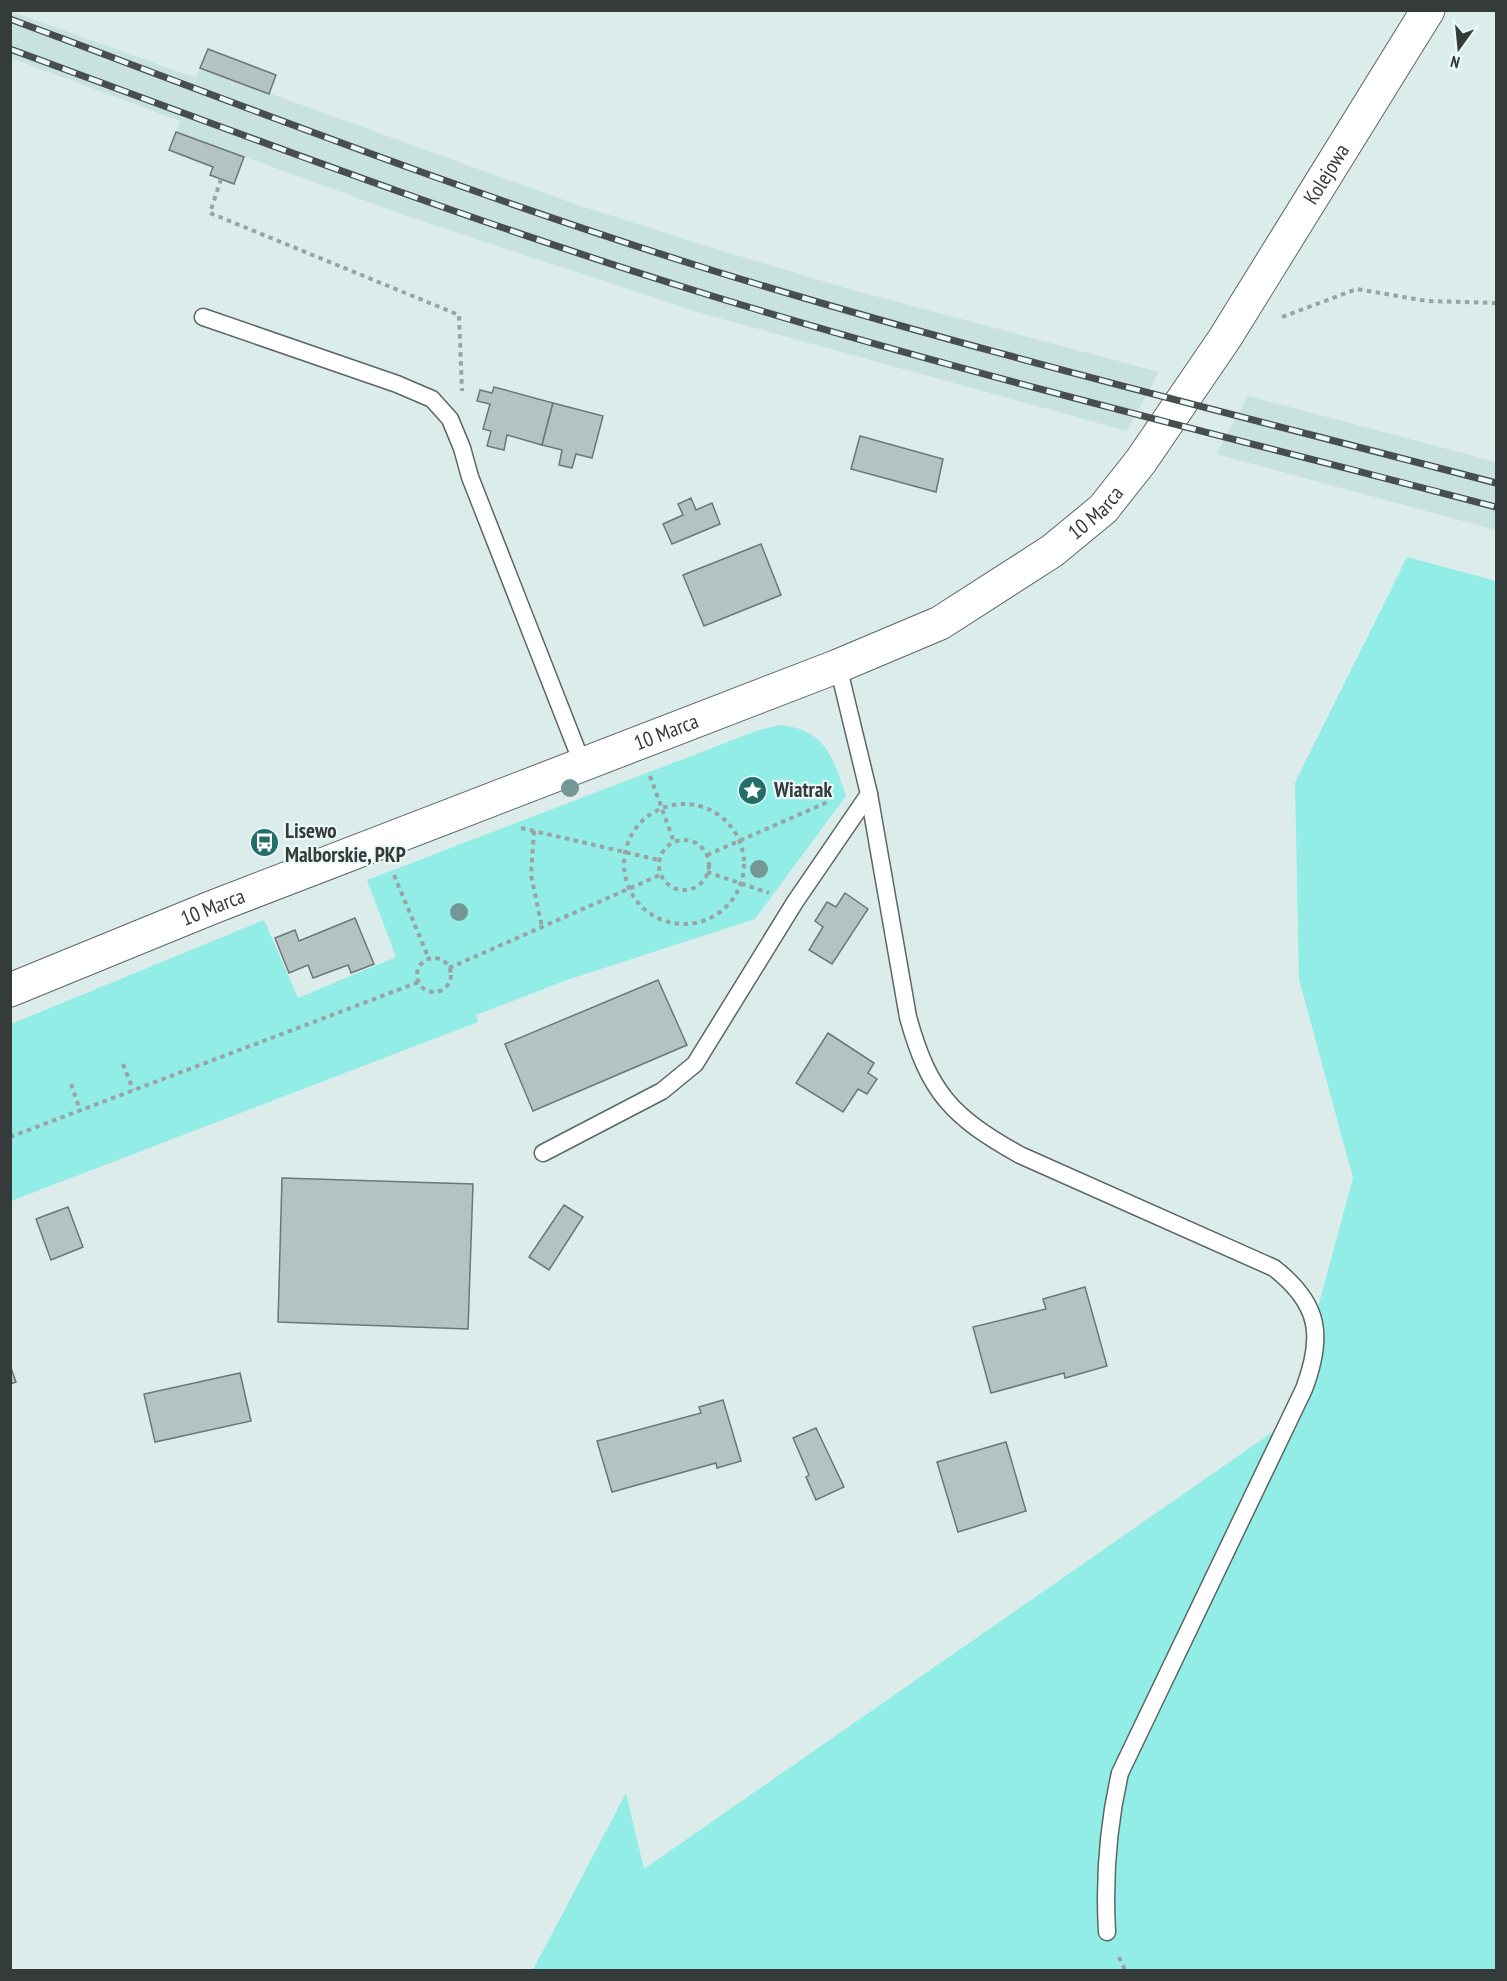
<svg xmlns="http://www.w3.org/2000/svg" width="1507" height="1981" viewBox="0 0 1507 1981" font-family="'PT Sans Narrow',sans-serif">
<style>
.built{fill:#c8e2df}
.green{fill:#91ede5}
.building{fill:#b4c3c2;stroke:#697876;stroke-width:1.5}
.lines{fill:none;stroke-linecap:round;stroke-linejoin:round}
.lane-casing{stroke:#596766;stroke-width:19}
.secondary-casing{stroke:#596766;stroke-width:35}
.path{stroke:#98a3a2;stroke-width:4;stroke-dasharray:4.5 4.5;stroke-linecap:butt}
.lane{stroke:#fff;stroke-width:16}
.secondary{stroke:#fff;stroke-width:33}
.rail-casing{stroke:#474e4d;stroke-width:7}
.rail{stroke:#e9faf8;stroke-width:4.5;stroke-dasharray:14;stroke-linecap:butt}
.tree{fill:#749795}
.labels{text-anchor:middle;stroke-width:4.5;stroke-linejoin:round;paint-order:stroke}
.street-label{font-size:21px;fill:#353b3a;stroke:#e9faf8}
.poi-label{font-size:21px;font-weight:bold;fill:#353b3a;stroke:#e9faf8;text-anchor:start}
</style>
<rect width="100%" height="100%" fill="#dceceb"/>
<g class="built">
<polygon points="10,11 196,78 200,68 575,204 716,249 849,289 1159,372 1127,431 697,312 407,216 176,132 180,121 11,58"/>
<polygon points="1248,396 1496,462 1496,530 1216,454"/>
</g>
<g class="green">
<polygon points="1407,557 1496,581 1496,1970 533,1970 626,1793 644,1869 1287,1422 1353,1178 1299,979 1295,783"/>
<path d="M780 725C826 730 833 757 846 796L755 919 567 980 476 1015 478 1022 11 1201V1024L264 920 298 998 396 957 367 880 759 730Z"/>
</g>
<g class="building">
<polygon points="208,49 276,75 269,94 200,68"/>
<polygon points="176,132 244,157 234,184 210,175 213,167 169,150"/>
<polygon points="494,387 553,403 542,445 507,435 504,450 487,446 491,431 483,429 490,404 477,401 480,390 492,393"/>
<polygon points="553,403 603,416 592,458 576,454 572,468 559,465 562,450 542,445"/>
<polygon points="860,436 943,459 936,492 851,469"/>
<polygon points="691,498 696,510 712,503 720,524 672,544 663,524 683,515 678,504"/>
<polygon points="761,544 781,595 704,626 683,575"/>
<polygon points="845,893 868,909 832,964 809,950 823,927 815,921 827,902 836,907"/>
<polygon points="355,918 374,964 351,973 348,965 313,978 308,965 289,973 275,938 295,930 299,941"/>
<polygon points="658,980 687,1045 533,1111 505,1044"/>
<polygon points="828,1033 874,1063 868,1073 877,1079 867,1094 858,1089 843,1112 796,1083"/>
<polygon points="282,1178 473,1184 468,1329 278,1322"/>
<polygon points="564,1205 583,1217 549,1270 529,1257"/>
<polygon points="68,1207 83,1247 51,1260 36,1219"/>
<polygon points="1085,1287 1107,1366 1065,1378 1064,1373 991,1393 973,1327 1046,1309 1043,1299"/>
<polygon points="10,1365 16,1382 10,1384"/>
<polygon points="240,1373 251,1421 155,1442 144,1394"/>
<polygon points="723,1400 741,1461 717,1468 716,1463 612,1492 597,1441 701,1413 699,1407"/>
<polygon points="816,1428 844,1487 816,1500 806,1477 809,1475 793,1438"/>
<polygon points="1006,1442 1026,1511 958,1532 937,1462"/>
</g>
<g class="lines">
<defs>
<g id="lane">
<polyline points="203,317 397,384 432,399 450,419 462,448 470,477 582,763"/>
<path d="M838 666 869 794 908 1017C929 1093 952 1117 1020 1155L1274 1268C1320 1304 1324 1336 1304 1389L1120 1773C1108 1825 1104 1879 1107 1932"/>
<polyline points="543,1153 662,1091 695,1064 795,902 869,794"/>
</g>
<g id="secondary">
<path id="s1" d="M10 990 213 907 838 666 940 623 1052 551 1103 509 1141 461 1225 338 1428 10"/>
</g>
</defs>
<use href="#lane" class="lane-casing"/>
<use href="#secondary" class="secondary-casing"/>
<g class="path">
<polyline points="221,179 210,213 459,315 462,391"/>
<polyline points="1282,317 1357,289 1427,301 1496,303"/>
<polyline points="650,776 674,842"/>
<circle cx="684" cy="864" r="60"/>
<polyline points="521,828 659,860"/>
<polyline points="534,831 531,875 542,927"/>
<circle cx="684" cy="865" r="25"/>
<polyline points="707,855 830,801"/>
<polyline points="707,872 769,893"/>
<polyline points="394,875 429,959"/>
<circle cx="434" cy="975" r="17"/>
<polyline points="449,968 660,875"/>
<polyline points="123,1064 133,1090"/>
<polyline points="71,1084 80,1110"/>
<polyline points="10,1137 419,982"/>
<polyline points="1119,1957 1125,1970"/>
</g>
<use href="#lane" class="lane"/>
<use href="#secondary" class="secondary"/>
<defs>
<g id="rail">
<path d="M10 19C243 106 474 196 711 270 970 350 1234 414 1496 483"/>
<path d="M10 49C238 133 464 219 696 291 960 373 1230 437 1496 507"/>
</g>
</defs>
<use href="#rail" class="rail-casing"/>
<use href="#rail" class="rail"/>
</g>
<g class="tree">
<circle cx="570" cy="788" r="9"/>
<circle cx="759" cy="869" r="9"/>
<circle cx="459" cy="912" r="9"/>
</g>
<defs>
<symbol id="sight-disc" viewBox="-11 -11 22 22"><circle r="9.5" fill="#246e6a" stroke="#e9faf8"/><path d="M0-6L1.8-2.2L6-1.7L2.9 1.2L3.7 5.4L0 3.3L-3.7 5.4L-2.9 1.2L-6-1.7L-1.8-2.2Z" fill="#fff"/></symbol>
<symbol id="bus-disc" viewBox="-11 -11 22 22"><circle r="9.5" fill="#246e6a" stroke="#e9faf8"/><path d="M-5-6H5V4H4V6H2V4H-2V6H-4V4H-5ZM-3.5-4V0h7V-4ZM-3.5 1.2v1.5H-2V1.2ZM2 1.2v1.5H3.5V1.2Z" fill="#fff"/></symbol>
</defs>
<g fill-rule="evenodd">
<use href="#sight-disc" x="736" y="774" width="33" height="33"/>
<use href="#bus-disc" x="248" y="826" width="33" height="33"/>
</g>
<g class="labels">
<g class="street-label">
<text dy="7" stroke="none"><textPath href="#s1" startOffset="1602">Kolejowa</textPath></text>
<text dy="7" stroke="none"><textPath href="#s1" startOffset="1191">10 Marca</textPath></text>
<text dy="7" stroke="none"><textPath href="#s1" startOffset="705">10 Marca</textPath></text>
<text dy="7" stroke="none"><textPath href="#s1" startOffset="219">10 Marca</textPath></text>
</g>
<g class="poi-label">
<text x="774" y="797">Wiatrak</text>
<text x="285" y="838">Lisewo<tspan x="285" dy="24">Malborskie, PKP</tspan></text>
</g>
</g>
<rect width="1507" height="1981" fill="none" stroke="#353b3a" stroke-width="24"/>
<g transform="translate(1459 48) rotate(195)" stroke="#e9faf8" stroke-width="4.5" paint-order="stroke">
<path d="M0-4.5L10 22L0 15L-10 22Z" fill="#353b3a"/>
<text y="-9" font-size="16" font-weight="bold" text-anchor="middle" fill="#353b3a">N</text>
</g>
</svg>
